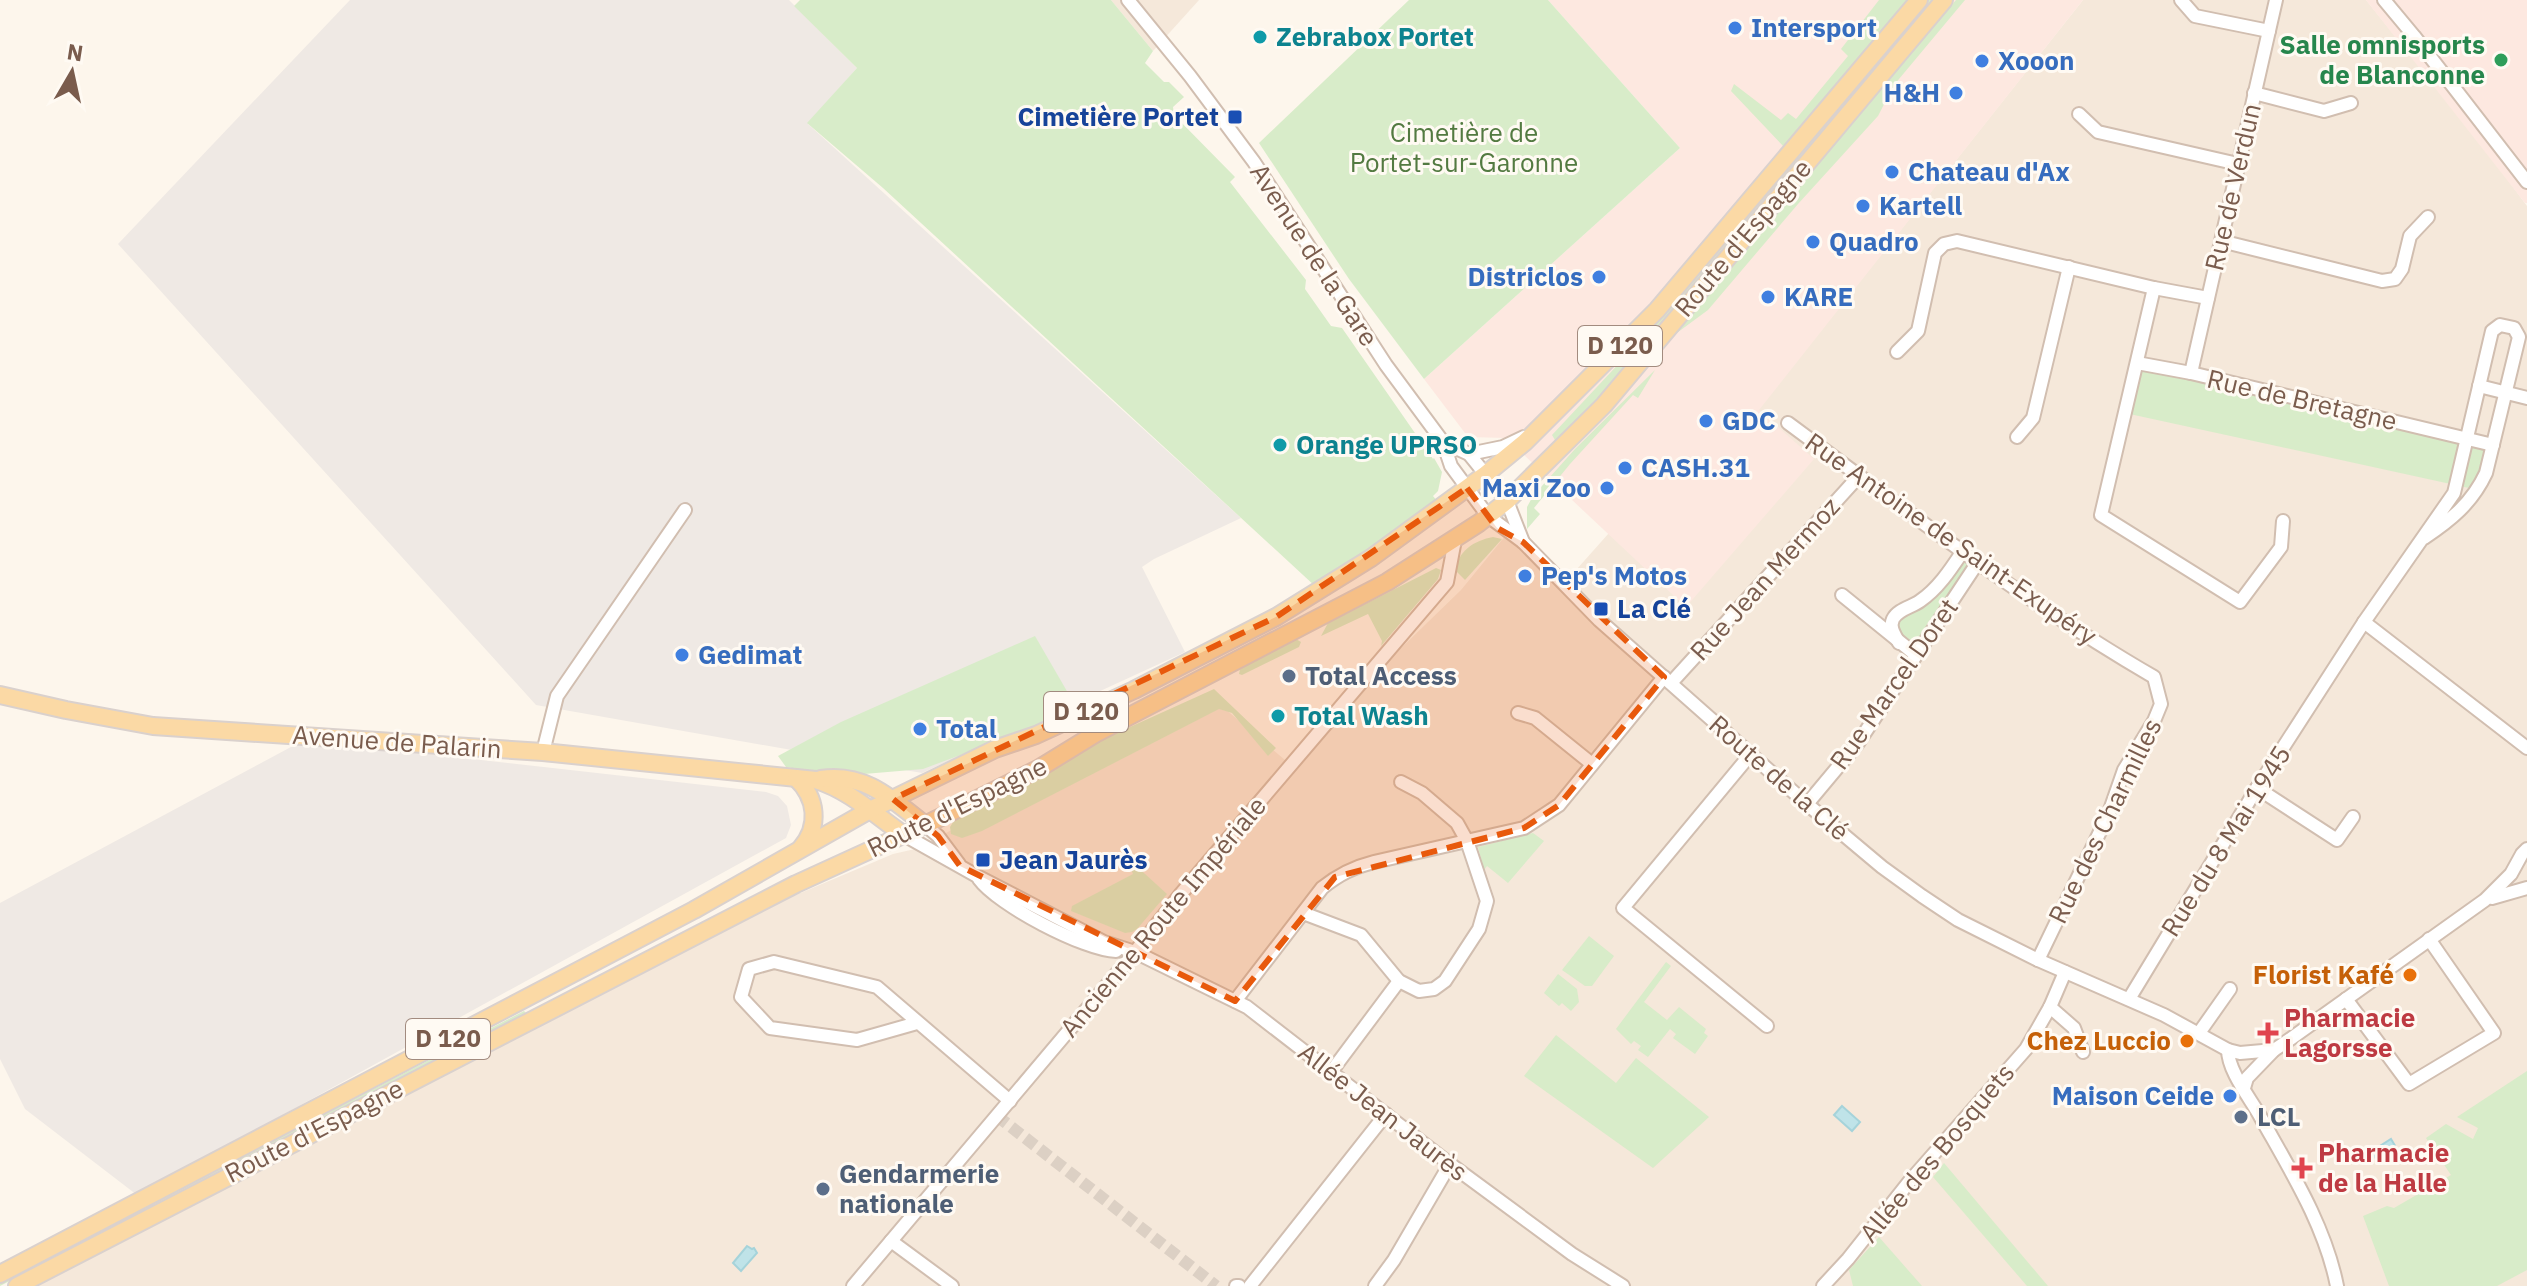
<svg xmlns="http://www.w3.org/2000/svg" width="2527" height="1286" viewBox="0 0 2527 1286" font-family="'IBM Plex Sans',sans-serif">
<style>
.residential{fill:#f5e8da}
.commercial{fill:#fde8e0}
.industrial{fill:#efe9e4}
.green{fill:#d8ecc9}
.water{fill:#bfe3e8;stroke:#a5d3da;stroke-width:2}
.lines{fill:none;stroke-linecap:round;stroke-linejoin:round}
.minor-tunnel{stroke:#dcd0c4;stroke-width:12;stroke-dasharray:12 6;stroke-linecap:butt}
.minor-casing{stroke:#d1beb0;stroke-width:16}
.major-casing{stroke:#dad1cd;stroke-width:20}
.minor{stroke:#fff;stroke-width:12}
.major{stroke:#fbd9a5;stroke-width:16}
.marked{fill:#e8590c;fill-opacity:0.2;stroke:#e8590c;stroke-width:6;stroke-dasharray:16 10;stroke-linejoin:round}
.shop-dot{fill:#3f7fe0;stroke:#fffaf3;stroke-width:3}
.culture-dot{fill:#0f9aa8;stroke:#fffaf3;stroke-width:3}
.leisure-dot{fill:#2e9e5b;stroke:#fffaf3;stroke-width:3}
.transit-dot{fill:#1a4fb4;stroke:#fffaf3;stroke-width:3}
.service-dot{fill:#5c6f8a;stroke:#fffaf3;stroke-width:3}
.food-dot{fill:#e8710a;stroke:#fffaf3;stroke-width:3}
.health-dot{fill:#e0444e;stroke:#fffaf3;stroke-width:3}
.labels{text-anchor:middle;stroke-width:6;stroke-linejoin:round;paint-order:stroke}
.shield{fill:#fffaf3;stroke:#a28b7f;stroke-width:2}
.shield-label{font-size:24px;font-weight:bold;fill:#7a5c4d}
.shop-label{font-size:26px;font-weight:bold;fill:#366cbe;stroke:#fffaf3;text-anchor:start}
.culture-label{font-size:26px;font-weight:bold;fill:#0d838f;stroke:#fffaf3;text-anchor:start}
.leisure-label{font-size:26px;font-weight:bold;fill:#27864d;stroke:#fffaf3;text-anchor:end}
.transit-label{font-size:26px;font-weight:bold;fill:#164399;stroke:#fffaf3;text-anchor:start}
.park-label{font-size:26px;fill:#537a41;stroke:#fffaf3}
.street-label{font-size:26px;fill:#7a5c4d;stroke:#fffaf3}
.service-label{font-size:26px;font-weight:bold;fill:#4e5e75;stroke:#fffaf3;text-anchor:start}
.food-label{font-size:26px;font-weight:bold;fill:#c56008;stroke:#fffaf3;text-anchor:end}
.health-label{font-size:26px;font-weight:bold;fill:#be3a42;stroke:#fffaf3;text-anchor:start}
</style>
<rect width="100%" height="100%" fill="#fdf6ec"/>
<g class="residential">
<polygon points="1111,0 1199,0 1153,51"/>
<polygon points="2083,0 2366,0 2477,139 2527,206 2527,1286 17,1286 668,949 893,854 915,849 1210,696 1285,760 1339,721 1396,653 1461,590 1506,535 1560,588 1609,533 1685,606 1758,410"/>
</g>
<g class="commercial">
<polygon points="1548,0 2083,0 1759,410 1814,459 1686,607 1506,438 1468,437 1424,379 1680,148"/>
<polygon points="2366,0 2527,0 2527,203 2525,203"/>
</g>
<g class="industrial">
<polygon points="350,0 789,0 857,68 808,124 1241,518 1154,559 1142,567 1185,652 922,773 536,705 118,244"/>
<polygon points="304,740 766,792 778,796 787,806 791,825 786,838 137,1195 25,1109 0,1059 0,903"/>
</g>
<g class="green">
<polygon points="800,0 1111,0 1153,51 1145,63 1164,82 1169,82 1184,97 1173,107 1174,115 1235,177 1230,182 1306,280 1305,289 1331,326 1342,328 1433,459 1434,458 1442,472 1438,491 1433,496 1438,502 1316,587 883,188 807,123 857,68 794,6"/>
<polygon points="1409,0 1548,0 1680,148 1424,379 1349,279 1259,143"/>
<polygon points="1879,0 1909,0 1784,147 1731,91 1734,84 1781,120 1788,113 1796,119 1848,56 1841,49"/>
<polygon points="1928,0 1936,0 1610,386 1558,441 1555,440 1552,435 1654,326"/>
<polygon points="1956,0 1965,0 1894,85 1878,116 1798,204 1708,310 1670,338"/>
<polygon points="2137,363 2493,445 2478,490 2125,413"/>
<polygon points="1655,370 1638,398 1633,395 1570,464 1534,508 1540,514 1527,529 1527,507 1533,496 1575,449"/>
<path d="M1493 537 1502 539 1465 580 1457 572C1455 552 1475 540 1493 537Z"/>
<path d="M1967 561 1969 564 1919 640 1913 643 1901 635 1896 623C1902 613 1918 610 1928 603 1943 591 1951 571 1967 561Z"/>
<polygon points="1436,568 1441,570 1438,579 1381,646 1382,641 1368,614 1321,636 1328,623"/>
<polygon points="1035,636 1075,705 1027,730 923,769 864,774 803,770 786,767 778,756 841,722"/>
<polygon points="1296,639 1301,642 1299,647 1242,675 1239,674 1240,669"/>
<polygon points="1214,689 1276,748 1268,756 1232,713 1219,709 982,831 962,838 951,834 950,827 955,819 1088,746"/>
<polygon points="1533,833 1544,841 1508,883 1487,866 1484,870 1478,847"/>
<polygon points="1133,863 1167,894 1137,929 1132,932 1125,933 1071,911 1072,906 1133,874 1129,864"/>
<polygon points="1589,936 1614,956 1592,986 1585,986 1562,970"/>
<polygon points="1666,962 1671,966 1644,1002 1667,1020 1679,1007 1706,1029 1704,1033 1708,1036 1695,1054 1673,1038 1676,1034 1670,1029 1648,1057 1638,1050 1641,1046 1634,1041 1631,1044 1616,1029"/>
<polygon points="1558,974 1577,989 1579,1002 1571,1011 1562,1003 1559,1006 1544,993"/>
<polygon points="524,1011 527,1014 0,1286 0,1282"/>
<polygon points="1556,1035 1616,1083 1636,1058 1709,1117 1653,1168 1524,1076"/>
<polygon points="2527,1071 2527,1270 2497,1286 2389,1286 2363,1216 2387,1206 2394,1208 2451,1175 2426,1138 2446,1124 2473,1139 2478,1128 2457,1117"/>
<polygon points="1944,1163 2048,1286 2027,1286 1933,1177"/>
<polygon points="1879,1237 1922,1286 1853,1286 1849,1270"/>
</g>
<g class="water">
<polygon points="1842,1106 1860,1122 1852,1131 1834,1115"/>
<polygon points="2391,1139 2397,1149 2377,1161 2372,1151"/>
<polygon points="747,1246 752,1249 754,1248 757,1253 741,1271 733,1263"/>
</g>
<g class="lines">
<polyline class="minor-tunnel" points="997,1116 1216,1286"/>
<defs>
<g id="minor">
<polyline points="1128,0 1190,76 1254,162 1386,365 1443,442 1469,454 1507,501 1523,542"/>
<polyline points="2181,0 2195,16 2269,31"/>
<polyline points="2384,0 2414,36 2527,182"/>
<polyline points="2254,93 2324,111 2351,103"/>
<polyline points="2079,114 2098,132 2238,164"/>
<polyline points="2221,241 2382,281 2395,279 2402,269 2410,236 2428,217"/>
<polyline points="2154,288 2101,515 2240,602 2281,547 2283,521"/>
<polyline points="1897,352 1918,331 1935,253 1944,244 1957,241 2154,288 2208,298"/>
<polyline points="2137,363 2191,373 2493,445"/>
<polyline points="2191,373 2276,0"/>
<polyline points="2479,386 2527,398"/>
<path d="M1788 423C1907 511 2026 603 2154 677L2161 704 2154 721 2124 770 2109 813 2038 960"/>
<polyline points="2017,437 2033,418 2069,267"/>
<polyline points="1443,442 1451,466 1488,516 1523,542 1599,620 1807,804 1882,867 1922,896 1958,920 2038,960 2164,1015 2228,1050 2240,1053 2274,1050 2286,1042 2485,900 2511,874 2522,854 2527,849"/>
<polyline points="1469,454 1503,447 1524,437"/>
<polyline points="1842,595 1916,655"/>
<polyline points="2364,622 2527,748"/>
<path d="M1899 643C1895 635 1889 628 1893 619 1898 609 1912 607 1920 601 1938 589 1951 569 1963 551"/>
<polyline points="1671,683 1859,476"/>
<polyline points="1518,713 1535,718 1592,764"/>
<polyline points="543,752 557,696 685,510"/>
<polyline points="1750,755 1623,908 1767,1026"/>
<polyline points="2257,788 2337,840 2353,817"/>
<polyline points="1807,804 1858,743 1978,562"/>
<polyline points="925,825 938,836 959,864"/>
<polyline points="904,835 977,876 1104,942 1135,952 1247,1007 1450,1164 1572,1254 1623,1286"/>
<path d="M979 879C998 905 1084 950 1116 951"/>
<polyline points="2492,898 2527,888"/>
<polyline points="1303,913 1361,935 1399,981 1419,991 1434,989 1445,981 1479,929 1487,901 1467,841 1457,823 1422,793 1401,782"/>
<path d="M2129 999 2257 788 2364 622 2454 493 2492 331 2500 325 2514 328 2519 337 2486 473C2472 503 2451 520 2424 538"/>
<polyline points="2346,999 2409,1084 2494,1033 2429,939"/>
<path d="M1235 1001 1322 888C1339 874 1354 867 1374 862L1524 828 1559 805 1664 677"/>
<polyline points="2050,1007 2074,1028 2083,1052"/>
<polyline points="917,1023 857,1040 770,1028 741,997 749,969 774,962 877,987 1010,1101"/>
<polyline points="2199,1033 2230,989"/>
<path d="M2228 1050C2228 1071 2250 1098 2260 1116 2290 1170 2325 1225 2337 1286"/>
<polyline points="1331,1072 1399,981"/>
<polyline points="2244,1088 2247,1078 2274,1050"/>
<polyline points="891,1241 952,1286"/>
<polyline points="853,1286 1135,952 1180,895 1447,582 1455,540"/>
<polyline points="1236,1286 1239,1286"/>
<polyline points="1250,1286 1386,1114"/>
<polyline points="1375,1286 1394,1260 1450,1164"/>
<polyline points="1823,1286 1848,1259 1909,1182 2026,1049 2050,1007 2065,972"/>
</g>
<g id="major">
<path d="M0 695 66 710 153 726 543 752 816 780C849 790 875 815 904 835"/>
<path d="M796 778C817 798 820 826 801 848"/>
<path d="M821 779C865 772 893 800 925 825"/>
<polyline points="0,1274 694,910 868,811 995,749 1036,735 1134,690 1276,617 1371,558 1486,474 1525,442 1657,310 1919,0"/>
<polyline points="17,1286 796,884 925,825 1038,769 1095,734 1387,582 1479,523 1507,501 1604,405 1944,0"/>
</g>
</defs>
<use href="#minor" class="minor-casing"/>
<use href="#major" class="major-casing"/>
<use href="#minor" class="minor"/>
<use href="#major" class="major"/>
</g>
<path class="marked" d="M1467 488 1497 528 1523 542 1664 677 1559 805 1524 828 1335 877 1235 1001 960 866 938 836 893 799 1276 617Z"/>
<g class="shop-dot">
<circle cx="1735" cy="28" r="8"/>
<circle cx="1982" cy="61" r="8"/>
<circle cx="1956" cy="93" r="8"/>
<circle cx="1892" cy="172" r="8"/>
<circle cx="1863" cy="206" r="8"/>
<circle cx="1813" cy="242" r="8"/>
<circle cx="1599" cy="277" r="8"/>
<circle cx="1768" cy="297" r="8"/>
<circle cx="1706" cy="421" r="8"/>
<circle cx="1625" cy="468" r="8"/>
<circle cx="1607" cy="488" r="8"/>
<circle cx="1525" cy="576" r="8"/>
<circle cx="682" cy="655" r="8"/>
<circle cx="920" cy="729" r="8"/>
<circle cx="2230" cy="1096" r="8"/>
</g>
<g class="culture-dot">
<circle cx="1260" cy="37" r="8"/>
<circle cx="1280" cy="445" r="8"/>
<circle cx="1278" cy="716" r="8"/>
</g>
<circle class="leisure-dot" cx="2501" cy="60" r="8"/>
<g class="transit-dot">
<rect x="1227" y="109" width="16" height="16" rx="4"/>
<rect x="1593" y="601" width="16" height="16" rx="4"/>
<rect x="975" y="852" width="16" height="16" rx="4"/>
</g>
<g class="service-dot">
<circle cx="1289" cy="676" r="8"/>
<circle cx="2241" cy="1117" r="8"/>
<circle cx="823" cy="1189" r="8"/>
</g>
<g class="food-dot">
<circle cx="2410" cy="975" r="8"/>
<circle cx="2187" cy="1041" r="8"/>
</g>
<g class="health-dot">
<path d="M2264 1021h8v8h8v8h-8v8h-8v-8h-8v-8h8z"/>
<path d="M2298 1156h8v8h8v8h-8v8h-8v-8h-8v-8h8z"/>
</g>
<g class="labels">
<g class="shield">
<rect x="1578" y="326" width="84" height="40" rx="6"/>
<rect x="1044" y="692" width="84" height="40" rx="6"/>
<rect x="406" y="1019" width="84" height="40" rx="6"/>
</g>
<g class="shield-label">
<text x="1620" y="354">D 120</text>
<text x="1086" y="720">D 120</text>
<text x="448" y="1047">D 120</text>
</g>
<g class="shop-label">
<text x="1751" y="37">Intersport</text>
<text x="1998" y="70">Xooon</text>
<text x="1940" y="102" text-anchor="end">H&amp;H</text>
<text x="1908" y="181">Chateau d'Ax</text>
<text x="1879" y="215">Kartell</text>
<text x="1829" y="251">Quadro</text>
<text x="1583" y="286" text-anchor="end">Districlos</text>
<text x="1784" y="306">KARE</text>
<text x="1722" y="430">GDC</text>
<text x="1641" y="477">CASH.31</text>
<text x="1591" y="497" text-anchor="end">Maxi Zoo</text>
<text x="1541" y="585">Pep's Motos</text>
<text x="698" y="664">Gedimat</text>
<text x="936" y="738">Total</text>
<text x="2214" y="1105" text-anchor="end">Maison Ceide</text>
</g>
<g class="culture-label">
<text x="1276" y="46">Zebrabox Portet</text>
<text x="1296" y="454">Orange UPRSO</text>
<text x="1294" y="725">Total Wash</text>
</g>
<g class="leisure-label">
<text x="2485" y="54">Salle omnisports<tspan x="2485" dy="30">de Blanconne</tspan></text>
</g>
<g class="transit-label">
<text x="1219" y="126" text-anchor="end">Cimetière Portet</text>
<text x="1617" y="618">La Clé</text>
<text x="999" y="869">Jean Jaurès</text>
</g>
<g class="park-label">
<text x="1464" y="142">Cimetière de<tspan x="1464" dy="30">Portet-sur-Garonne</tspan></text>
</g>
<g class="street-label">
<text transform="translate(2233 187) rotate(-77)" y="9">Rue de Verdun</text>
<text transform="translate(1743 238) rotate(-50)" y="9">Route d'Espagne</text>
<text transform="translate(1314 255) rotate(57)" y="9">Avenue de la Gare</text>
<text transform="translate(2302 400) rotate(13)" y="9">Rue de Bretagne</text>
<text transform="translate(1951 539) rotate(35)" y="9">Rue Antoine de Saint-Exupéry</text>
<text transform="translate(1765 579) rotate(-48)" y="9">Rue Jean Mermoz</text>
<text transform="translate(1894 684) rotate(-55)" y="9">Rue Marcel Doret</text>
<text transform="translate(397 742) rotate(4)" y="9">Avenue de Palarin</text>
<text transform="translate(1779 778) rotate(41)" y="9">Route de la Clé</text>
<text transform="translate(957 807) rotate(-26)" y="9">Route d'Espagne</text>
<text transform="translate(2105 821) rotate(-64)" y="9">Rue des Charmilles</text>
<text transform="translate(2226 841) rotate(-58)" y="9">Rue du 8 Mai 1945</text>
<text transform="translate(1163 917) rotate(-50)" y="9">Ancienne Route Impériale</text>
<text transform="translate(1383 1112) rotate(38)" y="9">Allée Jean Jaurès</text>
<text transform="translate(314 1131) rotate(-27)" y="9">Route d'Espagne</text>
<text transform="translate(1937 1153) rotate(-50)" y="9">Allée des Bosquets</text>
</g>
<g class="service-label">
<text x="1305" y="685">Total Access</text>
<text x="2257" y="1126">LCL</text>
<text x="839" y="1183">Gendarmerie<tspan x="839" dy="30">nationale</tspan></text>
</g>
<g class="food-label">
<text x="2394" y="984">Florist Kafé</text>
<text x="2171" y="1050">Chez Luccio</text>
</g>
<g class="health-label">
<text x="2284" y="1027">Pharmacie<tspan x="2284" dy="30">Lagorsse</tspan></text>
<text x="2318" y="1162">Pharmacie<tspan x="2318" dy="30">de la Halle</tspan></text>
</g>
</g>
<g transform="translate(72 72) rotate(9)" stroke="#fffaf3" stroke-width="6" paint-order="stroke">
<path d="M0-6L14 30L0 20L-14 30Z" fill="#7a5c4d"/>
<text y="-12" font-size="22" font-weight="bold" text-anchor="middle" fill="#7a5c4d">N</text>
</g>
</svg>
